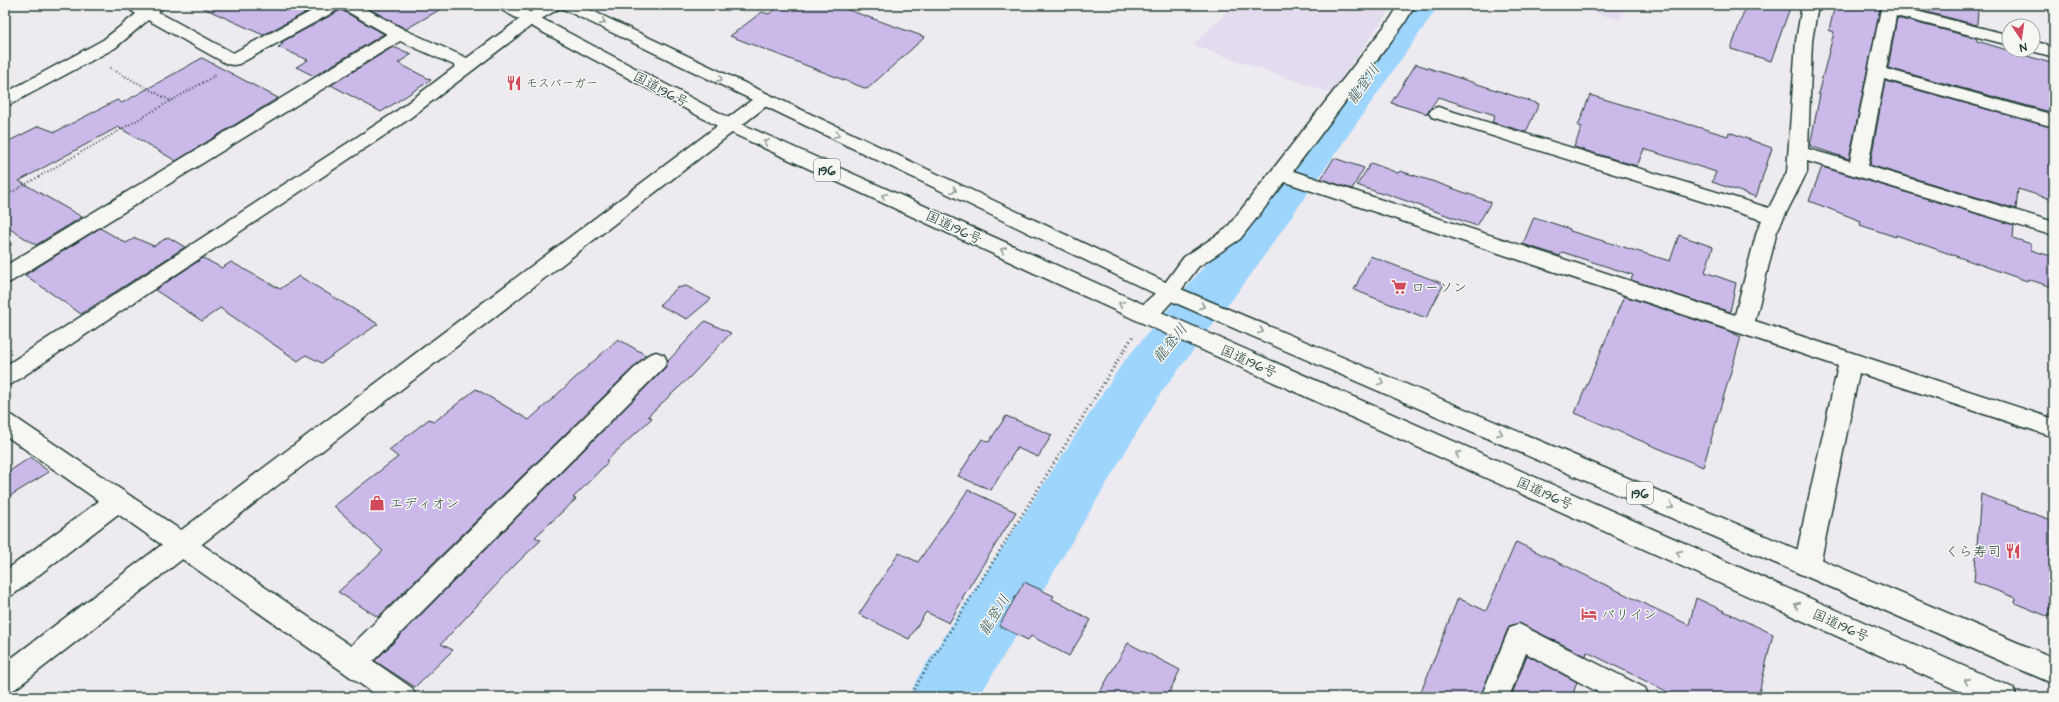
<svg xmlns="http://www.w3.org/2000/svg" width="2059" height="702" viewBox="0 0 2059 702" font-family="'Architects Daughter','Klee One',sans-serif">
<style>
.built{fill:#e3dbee}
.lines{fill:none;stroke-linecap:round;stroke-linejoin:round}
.river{fill:#9ed5fd;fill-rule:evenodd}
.building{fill:#cbb9ea;stroke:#1f3d34}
.street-casing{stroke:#1f3d34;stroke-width:3}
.secondary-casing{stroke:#1f3d34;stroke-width:3}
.highway-casing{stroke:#1f3d34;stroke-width:3}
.path-far1{stroke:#1f3d34;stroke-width:2;stroke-dasharray:1 2.5;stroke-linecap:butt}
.path{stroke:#1f3d34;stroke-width:3;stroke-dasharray:1 3.5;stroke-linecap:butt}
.street{fill:#f6f6f2;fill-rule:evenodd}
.secondary{fill:#f6f6f2;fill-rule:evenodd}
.highway{fill:#f6f6f2;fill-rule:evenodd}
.oneway{stroke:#8a9a93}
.labels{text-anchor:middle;stroke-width:3;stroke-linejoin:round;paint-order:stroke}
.far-poi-label{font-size:12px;fill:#1f3d34;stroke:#f6f6f2;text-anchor:start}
.shield{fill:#f6f6f2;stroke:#60746d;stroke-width:1}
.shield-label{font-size:13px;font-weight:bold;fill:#1f3d34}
.street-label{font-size:14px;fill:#1f3d34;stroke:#f6f6f2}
.poi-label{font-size:14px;fill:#1f3d34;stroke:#f6f6f2;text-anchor:start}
.water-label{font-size:15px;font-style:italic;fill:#385b5c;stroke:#f6f6f2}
</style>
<rect width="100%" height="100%" fill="#edeaf0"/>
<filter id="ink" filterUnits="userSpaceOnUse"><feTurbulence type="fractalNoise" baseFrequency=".025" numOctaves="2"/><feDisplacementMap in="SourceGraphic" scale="8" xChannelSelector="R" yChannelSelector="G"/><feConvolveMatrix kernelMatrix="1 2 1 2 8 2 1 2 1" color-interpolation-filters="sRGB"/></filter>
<g filter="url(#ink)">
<g class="built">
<polygon points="1234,5 1393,5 1331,93 1193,45"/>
<polygon points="1565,5 1627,5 1620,20"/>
</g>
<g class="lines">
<polygon class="river" points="1400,5 1439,5 1250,276 1160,394 979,697 909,697 919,675 1122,364 1216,252"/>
</g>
<g class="building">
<polygon points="197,5 320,5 263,35"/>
<polygon points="362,5 448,5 406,29"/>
<polygon points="781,5 834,5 925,37 867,89 730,36 762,12 769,14"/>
<polygon points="1746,5 1791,5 1771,61 1731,49"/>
<polygon points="1835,5 1882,5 1880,9 1849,159 1810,146 1820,94 1818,94 1834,32 1829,30"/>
<polygon points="1899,5 1962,5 1978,9 1977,25"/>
<polygon points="341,10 384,34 314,76 296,67 308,60 278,47 283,44 280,43"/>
<polygon points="1897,18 1976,38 1977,41 2054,64 2054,113 1888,68"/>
<polygon points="393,47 412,54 398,63 431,80 381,112 331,85"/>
<polygon points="202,58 278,98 176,161 118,127 19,181 82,217 36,245 5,226 5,143 39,126 55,132 117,100 122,103"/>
<polygon points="1416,64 1539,104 1526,132 1492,122 1495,115 1438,97 1428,112 1428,114 1391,103"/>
<polygon points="1885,81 2054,128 2054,200 2018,189 2016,209 1870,165"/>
<polygon points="1590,95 1728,136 1729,132 1772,148 1756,197 1712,182 1716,172 1644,149 1637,166 1574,147 1582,127 1578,126"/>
<polygon points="1334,158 1364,168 1352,189 1321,179"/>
<polygon points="1371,163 1398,173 1400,171 1432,181 1491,202 1477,226 1384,193 1382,194 1357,185"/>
<polygon points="1822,167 2014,225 2013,238 2031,244 2031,250 2054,257 2054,288 2028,279 2027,281 1896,235 1896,237 1860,225 1861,221 1809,201"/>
<polygon points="1534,217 1570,229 1570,231 1670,261 1679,235 1713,247 1705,272 1736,283 1730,312 1631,280 1633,275 1562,252 1560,256 1523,244"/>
<polygon points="100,228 126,243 135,238 154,246 168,237 185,247 81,314 25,275"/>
<polygon points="1370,256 1444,284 1426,318 1354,290"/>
<polygon points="203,258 222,268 231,262 280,289 299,276 378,324 322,363 306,355 298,361 220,308 202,321 155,290"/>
<polygon points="686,286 711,299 687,319 659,305 677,288"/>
<polygon points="1624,296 1726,330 1741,337 1703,467 1575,413"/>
<polygon points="705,321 731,333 690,377 648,416 652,418 606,461 608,462 573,498 576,499 535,537 541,540 515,565 441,644 453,650 415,687 375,661 665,368 668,361"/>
<polygon points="618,339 646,355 378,617 338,592 383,551 334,506 398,457 389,450 429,419 434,422 476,389 529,420"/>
<polygon points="1006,416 1052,435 1038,457 1017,448 991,490 958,476 982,439 989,442"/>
<polygon points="31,457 49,472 5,499 5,474"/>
<polygon points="968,490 1016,512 962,598 963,599 949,623 926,612 909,639 859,614 899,553 918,562"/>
<polygon points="1981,494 2051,520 2049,617 2015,603 2016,598 1974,582"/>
<polygon points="1516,542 1689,625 1696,598 1773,634 1758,697 1678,697 1587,652 1586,656 1519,623 1509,626 1480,697 1419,697 1458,598 1486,611"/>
<polygon points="1024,582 1054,596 1052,599 1091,620 1069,656 1031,636 1028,640 999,626"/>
<polygon points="1128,643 1180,670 1167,697 1097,697"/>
<polygon points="1527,655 1577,682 1572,697 1511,697"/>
</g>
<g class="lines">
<defs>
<g id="street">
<polygon points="124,5 165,5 158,12 233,53 323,5 359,5 405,30 467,58 524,16 542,5 562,5 560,8 536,22 406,121 13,383 5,386 5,366 394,113 456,66 400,41 12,281 5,284 5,266 387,34 341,8 239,64 233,65 227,64 148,20 115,48 11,104 5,106 5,93 103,40 136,14"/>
<polygon points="1399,5 1415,5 1404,24 1293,171 1735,315 1757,231 1762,220 1432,117 1429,113 1432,109 1438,107 1444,109 1769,208 1787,172 1796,41 1802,5 1818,5 1812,41 1808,149 1850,161 1881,9 1883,6 1893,5 2009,35 2009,45 1896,16 1886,69 2054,115 2054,127 1884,79 1868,166 2054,222 2054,236 1807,161 1807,172 1777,231 1755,321 2054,419 2054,437 1859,373 1820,565 1816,573 1807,576 1798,573 1794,565 1838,366 1285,182 1240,239 1198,267 1176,297 1154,321 1146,323 1138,321 1135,315 1138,309 1162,287 1184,257 1226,229 1391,18"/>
<polygon points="2033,41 2054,47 2054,57 2028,50 2033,50"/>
<polygon points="656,352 664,355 667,361 664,367 373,661 412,688 416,697 379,697 118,514 14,594 5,598 5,571 99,501 5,435 5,414 13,416 351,646 648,355"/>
<polygon points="1519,624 1645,688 1649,697 1607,697 1526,653 1509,697 1481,697 1510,627"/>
</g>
<polygon id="secondary" points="763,94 769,96 772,100 769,104 15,689 5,693 5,663 757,96"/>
<g id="highway">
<polygon points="496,5 516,5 735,121 1154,309 2013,688 2017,697 1972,697 1138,321 723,129 498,8"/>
<polygon points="559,5 580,5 1176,287 2054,658 2054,684 1162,297 561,8"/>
</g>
</defs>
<use href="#street" class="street-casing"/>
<use href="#secondary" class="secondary-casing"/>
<use href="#highway" class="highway-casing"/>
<g class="path-far1">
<polyline points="110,68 171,101"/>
<polyline points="5,196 216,75"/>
<polyline points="5,240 12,245"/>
</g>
<polyline class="path" points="909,697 1133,336"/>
<use href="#street" class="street"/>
<use href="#secondary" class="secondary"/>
<use href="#highway" class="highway"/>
</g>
<defs><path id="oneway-chevron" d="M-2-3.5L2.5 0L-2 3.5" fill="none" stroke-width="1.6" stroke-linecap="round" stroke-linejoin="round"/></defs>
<g class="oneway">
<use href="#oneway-chevron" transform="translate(603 22) rotate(26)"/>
<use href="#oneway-chevron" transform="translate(720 79) rotate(26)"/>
<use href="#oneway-chevron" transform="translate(837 135) rotate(25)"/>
<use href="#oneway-chevron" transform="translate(766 142) rotate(-155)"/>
<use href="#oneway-chevron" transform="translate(954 190) rotate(25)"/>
<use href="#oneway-chevron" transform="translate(884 196) rotate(-155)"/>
<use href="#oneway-chevron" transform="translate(1003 250) rotate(-155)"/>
<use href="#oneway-chevron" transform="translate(1121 304) rotate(-155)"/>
<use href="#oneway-chevron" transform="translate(1202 306) rotate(23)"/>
<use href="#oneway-chevron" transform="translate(1261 331) rotate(23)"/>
<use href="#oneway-chevron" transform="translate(1381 382) rotate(23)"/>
<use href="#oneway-chevron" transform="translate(1500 433) rotate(23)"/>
<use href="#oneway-chevron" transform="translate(1458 454) rotate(-156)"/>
<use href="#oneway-chevron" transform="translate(1671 506) rotate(23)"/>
<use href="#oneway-chevron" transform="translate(1679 553) rotate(-156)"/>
<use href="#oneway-chevron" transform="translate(1797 605) rotate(-156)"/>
<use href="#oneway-chevron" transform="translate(1967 681) rotate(-156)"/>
</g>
</g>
<defs>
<symbol id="restaurant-bare" viewBox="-9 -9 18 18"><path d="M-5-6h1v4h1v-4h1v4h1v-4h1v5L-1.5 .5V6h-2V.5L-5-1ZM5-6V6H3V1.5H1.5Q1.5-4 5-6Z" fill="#d1495b" stroke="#f6f6f2" stroke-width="2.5" paint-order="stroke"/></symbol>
<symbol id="supermarket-bare" viewBox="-9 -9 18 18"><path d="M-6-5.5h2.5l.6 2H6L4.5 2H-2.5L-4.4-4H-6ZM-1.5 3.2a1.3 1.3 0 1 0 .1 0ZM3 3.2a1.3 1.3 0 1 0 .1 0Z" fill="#d1495b" stroke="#f6f6f2" stroke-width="2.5" paint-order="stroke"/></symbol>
<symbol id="shop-bare" viewBox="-9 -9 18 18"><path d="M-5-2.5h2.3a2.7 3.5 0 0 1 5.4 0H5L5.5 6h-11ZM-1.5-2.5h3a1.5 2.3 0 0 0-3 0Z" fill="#d1495b" stroke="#f6f6f2" stroke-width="2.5" paint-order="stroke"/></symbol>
<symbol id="hotel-bare" viewBox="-9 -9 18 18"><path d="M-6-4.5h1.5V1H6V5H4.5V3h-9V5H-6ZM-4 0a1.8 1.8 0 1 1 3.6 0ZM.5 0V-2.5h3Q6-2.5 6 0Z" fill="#d1495b" stroke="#f6f6f2" stroke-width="2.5" paint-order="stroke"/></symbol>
</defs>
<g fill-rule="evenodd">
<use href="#restaurant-bare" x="503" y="72" width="22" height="22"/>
<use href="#supermarket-bare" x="1388" y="276" width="22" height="22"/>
<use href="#shop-bare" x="366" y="492" width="22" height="22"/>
<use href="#restaurant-bare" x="2002" y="540" width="22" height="22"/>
<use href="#hotel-bare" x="1578" y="603" width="22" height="22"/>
</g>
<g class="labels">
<g class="far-poi-label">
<text x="526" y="87">モスバーガー</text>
</g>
<g class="shield">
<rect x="814" y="159" width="26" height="22" rx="3"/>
<rect x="1627" y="482" width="26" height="22" rx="3"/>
</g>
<g class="shield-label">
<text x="827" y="175">196</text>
<text x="1640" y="498">196</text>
</g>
<g class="street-label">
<text transform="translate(661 89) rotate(28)" y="5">国道196号</text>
<text transform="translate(954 227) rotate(25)" y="5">国道196号</text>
<text transform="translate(1249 361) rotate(24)" y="5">国道196号</text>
<text transform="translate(1545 493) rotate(24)" y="5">国道196号</text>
<text transform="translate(1841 625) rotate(24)" y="5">国道196号</text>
</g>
<g class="poi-label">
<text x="1411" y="292">ローソン</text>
<text x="389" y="508">エディオン</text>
<text x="2001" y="556" text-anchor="end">くら寿司</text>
<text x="1601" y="619">バリイン</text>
</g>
<g class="water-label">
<text transform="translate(1363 84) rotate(-54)" y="5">龍登川</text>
<text transform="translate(1170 343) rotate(-51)" y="5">龍登川</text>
<text transform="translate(994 615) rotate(-58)" y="5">龍登川</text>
</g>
</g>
<rect width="2059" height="702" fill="none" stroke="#f6f6f2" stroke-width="20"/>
<rect x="10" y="10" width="2039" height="682" fill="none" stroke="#1f3d34" stroke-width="1.5" filter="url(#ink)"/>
<g transform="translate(2021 38) rotate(167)"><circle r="19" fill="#f6f6f2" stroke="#a0aca6"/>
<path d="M0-3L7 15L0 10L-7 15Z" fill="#d1495b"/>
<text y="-6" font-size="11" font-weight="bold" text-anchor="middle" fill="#1f3d34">N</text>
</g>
</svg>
